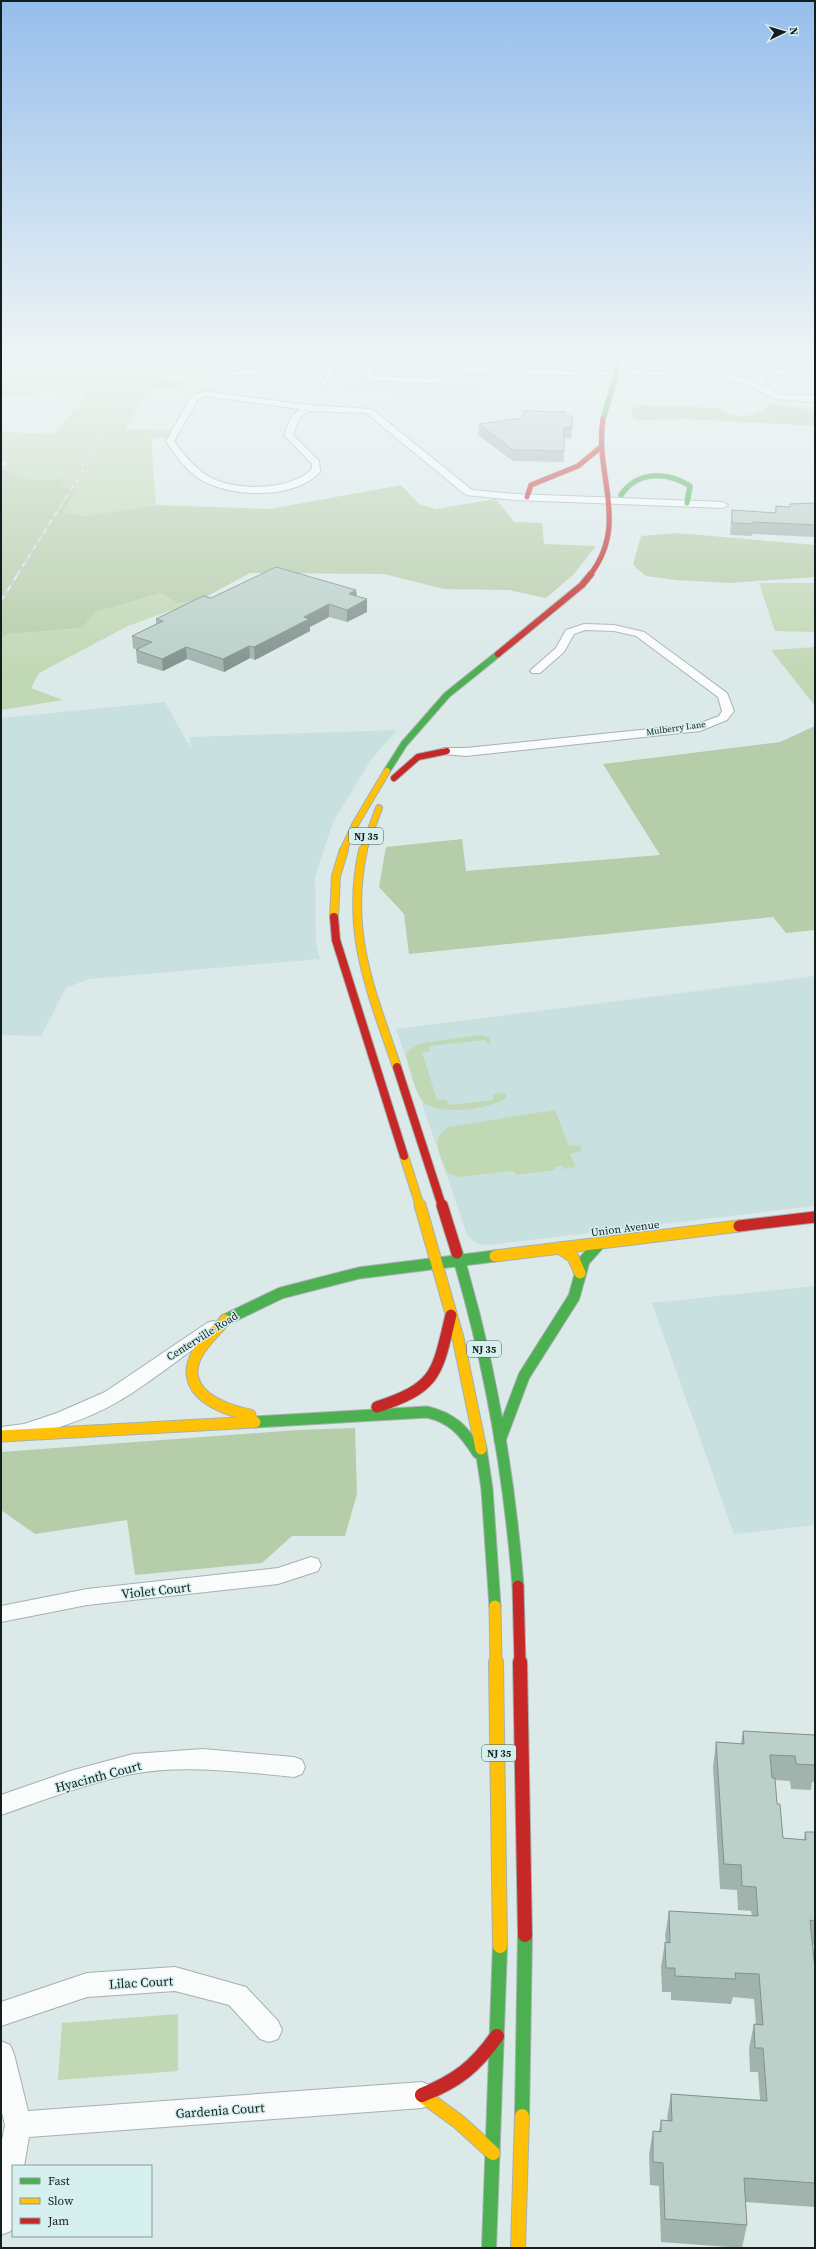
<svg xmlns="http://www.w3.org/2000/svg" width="816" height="2249" viewBox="0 0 816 2249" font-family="'Source Serif 4',serif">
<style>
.built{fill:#c9e0e1}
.green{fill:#c1d8b4}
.forest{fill:#b6cda9}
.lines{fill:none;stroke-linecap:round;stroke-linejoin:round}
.street-casing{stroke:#a6b0b0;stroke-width:2}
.fast-far3-casing{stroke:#a6b0b0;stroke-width:6}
.fast-far2-casing{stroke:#a6b0b0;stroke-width:8}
.fast-far1-casing{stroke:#a6b0b0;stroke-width:13}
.fast-casing{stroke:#a6b0b0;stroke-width:16}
.slow-far3-casing{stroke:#a6b0b0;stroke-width:8}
.slow-far2-casing{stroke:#a6b0b0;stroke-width:10}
.slow-far1-casing{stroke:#a6b0b0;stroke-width:13}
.slow-casing{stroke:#a6b0b0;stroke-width:16}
.jam-far4-casing{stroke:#a6b0b0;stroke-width:6}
.jam-far3-casing{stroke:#a6b0b0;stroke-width:8}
.jam-far2-casing{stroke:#a6b0b0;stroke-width:10}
.jam-far1-casing{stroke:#a6b0b0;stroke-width:13}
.jam-casing{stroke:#a6b0b0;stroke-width:16}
.street{fill:#fafcfc;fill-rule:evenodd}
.fast-far3{stroke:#4caf50;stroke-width:5}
.fast-far2{stroke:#4caf50;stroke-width:6}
.fast-far1{stroke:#4caf50;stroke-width:11}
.fast{stroke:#4caf50;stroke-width:14}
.slow-far3{stroke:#ffc107;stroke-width:6}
.slow-far2{stroke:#ffc107;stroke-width:8}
.slow-far1{stroke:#ffc107;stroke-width:11}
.slow{stroke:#ffc107;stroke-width:14}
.jam-far4{stroke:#c62828;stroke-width:5}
.jam-far3{stroke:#c62828;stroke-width:6}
.jam-far2{stroke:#c62828;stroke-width:8}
.jam-far1{stroke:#c62828;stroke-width:11}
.jam{stroke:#c62828;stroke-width:14}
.rail-far1-casing{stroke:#c4c8c8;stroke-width:2.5}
.rail-casing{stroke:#c4c8c8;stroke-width:3}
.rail-far1{stroke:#d6efef;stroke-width:1.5;stroke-dasharray:5;stroke-linecap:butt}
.rail{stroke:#d6efef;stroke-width:2;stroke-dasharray:6;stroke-linecap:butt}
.wall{fill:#a0b3ad}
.shaded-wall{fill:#82928d}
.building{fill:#bad0c9;stroke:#82928d}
.labels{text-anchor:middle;stroke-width:3;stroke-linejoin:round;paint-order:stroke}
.far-street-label{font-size:9px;fill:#151e1e;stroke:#d6efef}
.shield{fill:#d6efef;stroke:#4f5d5d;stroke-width:1}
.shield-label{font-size:10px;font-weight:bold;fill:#151e1e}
.street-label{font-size:11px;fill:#151e1e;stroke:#d6efef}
.near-street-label{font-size:13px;fill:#151e1e;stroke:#d6efef}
</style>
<rect width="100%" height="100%" fill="#dce9e9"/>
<g class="built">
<polygon points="330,360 495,360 474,396 342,391"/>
<polygon points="165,702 191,749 189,737 397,730 371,760 333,822 315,877 316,943 320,959 89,979 66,988 41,1036 1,1035 1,718"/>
<polygon points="815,976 815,1206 489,1245 478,1244 468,1237 396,1029"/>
<polygon points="815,1286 815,1525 734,1534 652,1303"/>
</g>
<g class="green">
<polygon points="1,360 138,360 133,369 156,360 172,360 158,380 209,383 148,390 125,429 176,431 171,438 151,438 156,505 84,516 63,512 78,489 61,486 64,479 32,480 1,469 1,467 11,464 1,460 1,432 54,434 88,394 48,392 1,396"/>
<polygon points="759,583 815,583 815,632 775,631"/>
<polygon points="161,593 177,603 200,600 128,626 39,673 31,688 63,700 1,710 1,638 8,634 82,628 96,612"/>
<polygon points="815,647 815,706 771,650"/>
<path d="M479 1035 489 1037 491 1042 488 1044 485 1040 429 1046 430 1051 422 1052 437 1100 446 1099 449 1105 493 1100V1094L505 1093 507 1096C495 1110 434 1117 422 1100 414 1090 410 1069 406 1056 409 1049 415 1046 423 1043Z"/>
<path d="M555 1110 569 1146 579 1145 582 1151 570 1154 576 1167 563 1169 562 1166 554 1167 555 1170 516 1175 513 1171 459 1177 447 1173C441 1155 429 1140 448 1127Z"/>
<polygon points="178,2014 178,2071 58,2080 62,2023"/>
</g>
<g class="forest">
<polygon points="635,360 763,360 706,364"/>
<path d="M771 404 815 410V426L687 419 638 420 631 416 634 405H636L720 408C736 422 757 416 771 404Z"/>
<polygon points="1,469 32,480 65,479 61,486 78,489 63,512 84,516 156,505 270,509 401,485 419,504 436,509 496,499 514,522 542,523 544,544 596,546 574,574 546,598 509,590 444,589 384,574 250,573 200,600 177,603 161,593 96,612 82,628 8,634 1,638"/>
<polygon points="677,533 815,545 815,577 729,583 676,580 646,576 633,565 641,536"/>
<polygon points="815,726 815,930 786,933 773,917 409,954 404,914 379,887 386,847 462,839 466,871 660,855 603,764 780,742"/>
<polygon points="355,1428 357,1494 345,1536 292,1536 262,1563 135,1575 127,1520 35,1534 1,1510 1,1452 298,1430"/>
</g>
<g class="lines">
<defs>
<g id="street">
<polygon points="171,360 179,360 175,366 232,371 322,366 320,360 328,360 334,377 324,385 320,383 326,377 324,371 232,375 170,370 166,368"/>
<polygon points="359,360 367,360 375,376 430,379 435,378 441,368 435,360 443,360 447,366 596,372 616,370 620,372 616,374 596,376 448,371 441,382 430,383 371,380 367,377"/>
<polygon points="791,368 815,369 815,373 791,372 768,376 762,384 781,395 815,396 815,402 777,399 762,393 754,387 726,378 629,374 625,372 629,370 726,374 755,382 762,372"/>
<path d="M203 391 307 405 372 409 472 490 516 494 723 502 728 505 723 508 516 500 466 495 366 413 309 411 299 418 293 435 319 461 320 472C294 499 236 498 203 481 188 473 175 455 166 441L192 396ZM204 396 300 409 291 417 284 435 312 464V469C290 491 234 492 208 476 195 468 183 454 174 441L198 400Z"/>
<polygon points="584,624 614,625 644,632 727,693 734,711 727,720 700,731 466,756 443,754 441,751 443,748 466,748 698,724 719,716 722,711 718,697 636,636 614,631 585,630 574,634 564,652 540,673 532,673 530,671 532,669 556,648 566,630"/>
<path d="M213 1321 219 1323 222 1327 219 1331C186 1353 153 1381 119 1401 88 1420 37 1436 1 1441V1427L24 1424 57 1413 105 1392 207 1323Z"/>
<polygon points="311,1557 318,1559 321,1565 318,1571 278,1584 87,1605 1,1622 1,1606 87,1589 278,1568"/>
<path d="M203 1749 294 1757 302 1760 305 1767 302 1774 294 1777C242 1772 184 1764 132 1774 88 1783 44 1800 1 1815V1795L70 1771 133 1754Z"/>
<polygon points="175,1967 246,1987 278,2021 282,2030 278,2039 269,2042 260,2039 229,2005 175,1991 87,1997 1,2026 1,2002 87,1973"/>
<polygon points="1,2041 10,2045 14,2054 28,2111 422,2082 431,2086 435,2095 431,2104 422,2108 29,2137 24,2166 13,2166 13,2225 11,2231 1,2235 1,2145 5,2125 1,2109"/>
</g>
<g id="fast-far3">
<polyline points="603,419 615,379 617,360"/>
<path d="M621 495C637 471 667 471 690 486L687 503"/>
</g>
<polyline id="fast-far2" points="387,771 404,744 447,695 498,654"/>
<g id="fast-far1">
<path d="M457 1253C490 1362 509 1472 518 1586"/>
<polyline points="225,1320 281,1293 359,1273 495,1256"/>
<path d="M255 1422 427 1412C453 1418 464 1431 478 1453"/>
<polyline points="500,1440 524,1376 574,1297 584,1261 599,1244"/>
<polyline points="481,1449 487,1489 495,1606"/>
</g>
<g id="fast">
<polyline points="522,2116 525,1935"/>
<polyline points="489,2248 500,1946"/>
</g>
<g id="slow-far3">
<polyline points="343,851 356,823 387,771"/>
<polyline points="363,851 379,808"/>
</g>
<g id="slow-far2">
<path d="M363 850C345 932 371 991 397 1067"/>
<polyline points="334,917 336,876 344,850"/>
<polyline points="404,1156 420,1206"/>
</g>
<g id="slow-far1">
<polyline points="420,1205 458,1338 481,1449"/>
<polyline points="559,1248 573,1257 580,1273"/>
<polyline points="495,1256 739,1226"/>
<path d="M225 1320C216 1331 204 1341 197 1354 177 1392 221 1409 250 1415"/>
<polyline points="1,1436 255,1422"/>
<polyline points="495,1606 496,1663"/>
</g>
<g id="slow">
<polyline points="496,1662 500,1946"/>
<polyline points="422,2095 459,2122 493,2153"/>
<polyline points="518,2248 522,2116"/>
</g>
<g id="jam-far4">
<polyline points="527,497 531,485 578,466 601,447"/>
<path d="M590 575C630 523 594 475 603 419"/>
</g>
<g id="jam-far3">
<polyline points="498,654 582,585 591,574"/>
<polyline points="394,778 418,757 447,751"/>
</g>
<g id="jam-far2">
<polyline points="334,917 336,940 404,1156"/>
<polyline points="397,1067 442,1206"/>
</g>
<g id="jam-far1">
<polyline points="442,1205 457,1253"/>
<polyline points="739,1226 815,1217"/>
<path d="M377 1407C438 1387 437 1373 451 1315"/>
<polyline points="518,1586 520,1663"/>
</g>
<g id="jam">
<polyline points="520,1662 525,1935"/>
<path d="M422 2095C457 2081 475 2067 497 2036"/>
</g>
</defs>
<use href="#street" class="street-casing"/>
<use href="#fast-far3" class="fast-far3-casing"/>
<use href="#fast-far2" class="fast-far2-casing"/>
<use href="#fast-far1" class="fast-far1-casing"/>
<use href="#fast" class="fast-casing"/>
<use href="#slow-far3" class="slow-far3-casing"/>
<use href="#slow-far2" class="slow-far2-casing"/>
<use href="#slow-far1" class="slow-far1-casing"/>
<use href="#slow" class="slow-casing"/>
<use href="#jam-far4" class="jam-far4-casing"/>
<use href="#jam-far3" class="jam-far3-casing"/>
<use href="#jam-far2" class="jam-far2-casing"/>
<use href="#jam-far1" class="jam-far1-casing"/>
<use href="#jam" class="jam-casing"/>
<use href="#street" class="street"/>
<use href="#fast-far3" class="fast-far3"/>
<use href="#fast-far2" class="fast-far2"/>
<use href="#fast-far1" class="fast-far1"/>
<use href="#fast" class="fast"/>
<use href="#slow-far3" class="slow-far3"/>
<use href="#slow-far2" class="slow-far2"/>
<use href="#slow-far1" class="slow-far1"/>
<use href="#slow" class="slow"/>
<use href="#jam-far4" class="jam-far4"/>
<use href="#jam-far3" class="jam-far3"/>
<use href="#jam-far2" class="jam-far2"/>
<use href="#jam-far1" class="jam-far1"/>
<use href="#jam" class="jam"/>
<defs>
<polyline id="rail-far1" points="17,575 153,360"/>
<polyline id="rail" points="1,601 18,574"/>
</defs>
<use href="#rail-far1" class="rail-far1-casing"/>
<use href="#rail" class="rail-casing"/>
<use href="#rail-far1" class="rail-far1"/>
<use href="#rail" class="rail"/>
</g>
<g class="wall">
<polygon points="565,416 572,428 571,438 564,438 564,462 513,461 478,435 479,424"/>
<polygon points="815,503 815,537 752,534 752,536 730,535 732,510 775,513 776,506 790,507 790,504"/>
<polygon points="356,590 357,596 367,599 367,612 347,622 329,617 310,627 310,631 255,660 250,658 224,672 187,659 163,671 137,663 136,650 137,650 133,648 132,636 156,624 156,619 211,598"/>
<polygon points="743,1731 815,1735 815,1782 812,1782 811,1790 791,1789 790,1781 775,1780 777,1804 783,1838 804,1840 805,1832 815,1832 815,1945 813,1945 815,1970 815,2207 745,2202 747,2225 742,2248 661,2242 659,2186 650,2185 649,2154 653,2131 659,2131 661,2120 668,2121 667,2118 671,2094 760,2100 758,2072 750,2072 749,2048 754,2024 756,2024 754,1999 733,1997 731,2004 671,2000 671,1992 662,1992 661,1967 665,1942 666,1942 665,1936 669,1911 752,1916 751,1911 738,1910 737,1890 720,1889 713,1767 716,1742 741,1744"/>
</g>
<g class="shaded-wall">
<polygon points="356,590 357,603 349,594"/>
<polygon points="367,599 367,612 347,622 347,610"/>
<polygon points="329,604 329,617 310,627 310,631 255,660 254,647 304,617"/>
<polygon points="249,646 250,658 224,672 223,659"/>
<polygon points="186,647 187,659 163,671 162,659"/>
</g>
<g class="building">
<polygon points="523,411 565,412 565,416 572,416 572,428 564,428 564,451 513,450 479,424 523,418"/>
<polygon points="815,503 815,525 753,522 753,524 732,523 732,510 776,513 776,506 790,507 790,504"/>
<polygon points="276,567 356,590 349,594 367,599 347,610 329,604 304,617 309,619 254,647 249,646 223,659 186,647 162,659 136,650 152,642 132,636 163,621 156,619 203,596 211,598"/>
<polygon points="743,1731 815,1735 815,1765 796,1764 795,1756 770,1755 772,1778 775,1778 777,1804 780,1804 783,1838 806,1840 805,1832 815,1832 815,1921 810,1920 815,1970 815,2183 744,2178 747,2225 665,2219 663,2163 653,2162 653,2131 661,2132 661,2120 672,2121 671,2094 767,2101 763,2048 755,2048 754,2024 763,2025 759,1974 735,1973 736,1979 675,1976 675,1968 666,1968 665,1942 670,1943 669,1911 758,1916 756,1887 742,1886 741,1865 724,1864 716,1742 744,1744"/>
</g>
<linearGradient id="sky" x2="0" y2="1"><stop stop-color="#96beec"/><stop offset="0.53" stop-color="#eff5f5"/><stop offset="1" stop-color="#eff5f5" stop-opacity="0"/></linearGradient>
<rect width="816" height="675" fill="url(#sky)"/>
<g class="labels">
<g class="far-street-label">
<text transform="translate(676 728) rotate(-8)" y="3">Mulberry Lane</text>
</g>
<g class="shield">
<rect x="349" y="828" width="34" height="16" rx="3"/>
<rect x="467" y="1341" width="34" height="16" rx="3"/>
<rect x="482" y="1745" width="34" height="16" rx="3"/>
</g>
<g class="shield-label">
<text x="366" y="840">NJ 35</text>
<text x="484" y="1353">NJ 35</text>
<text x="499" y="1757">NJ 35</text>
</g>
<g class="street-label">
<text transform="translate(625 1228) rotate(-7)" y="4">Union Avenue</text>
<text transform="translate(202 1336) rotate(-32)" y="4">Centerville Road</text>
</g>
<g class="near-street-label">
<text transform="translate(156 1590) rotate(-6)" y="5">Violet Court</text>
<text transform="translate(98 1776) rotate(-15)" y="5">Hyacinth Court</text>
<text transform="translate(141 1982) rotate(-3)" y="5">Lilac Court</text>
<text transform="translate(220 2110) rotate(-4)" y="5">Gardenia Court</text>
</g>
</g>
<rect width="816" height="2249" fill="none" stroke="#151e1e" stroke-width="4"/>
<rect x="12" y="2165" width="140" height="72" fill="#d6efef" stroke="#899b9b"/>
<rect x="20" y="2178" width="20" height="6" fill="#4caf50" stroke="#899b9b"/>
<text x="48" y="2185" font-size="12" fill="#151e1e">Fast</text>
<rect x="20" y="2198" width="20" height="6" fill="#ffc107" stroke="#899b9b"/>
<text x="48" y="2205" font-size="12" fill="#151e1e">Slow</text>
<rect x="20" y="2218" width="20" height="6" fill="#c62828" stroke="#899b9b"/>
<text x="48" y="2225" font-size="12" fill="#151e1e">Jam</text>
<g transform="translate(784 32) rotate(85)" stroke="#d6efef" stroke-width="3" paint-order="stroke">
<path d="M0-3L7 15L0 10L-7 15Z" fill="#151e1e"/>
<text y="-6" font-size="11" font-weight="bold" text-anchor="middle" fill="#151e1e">N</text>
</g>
</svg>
